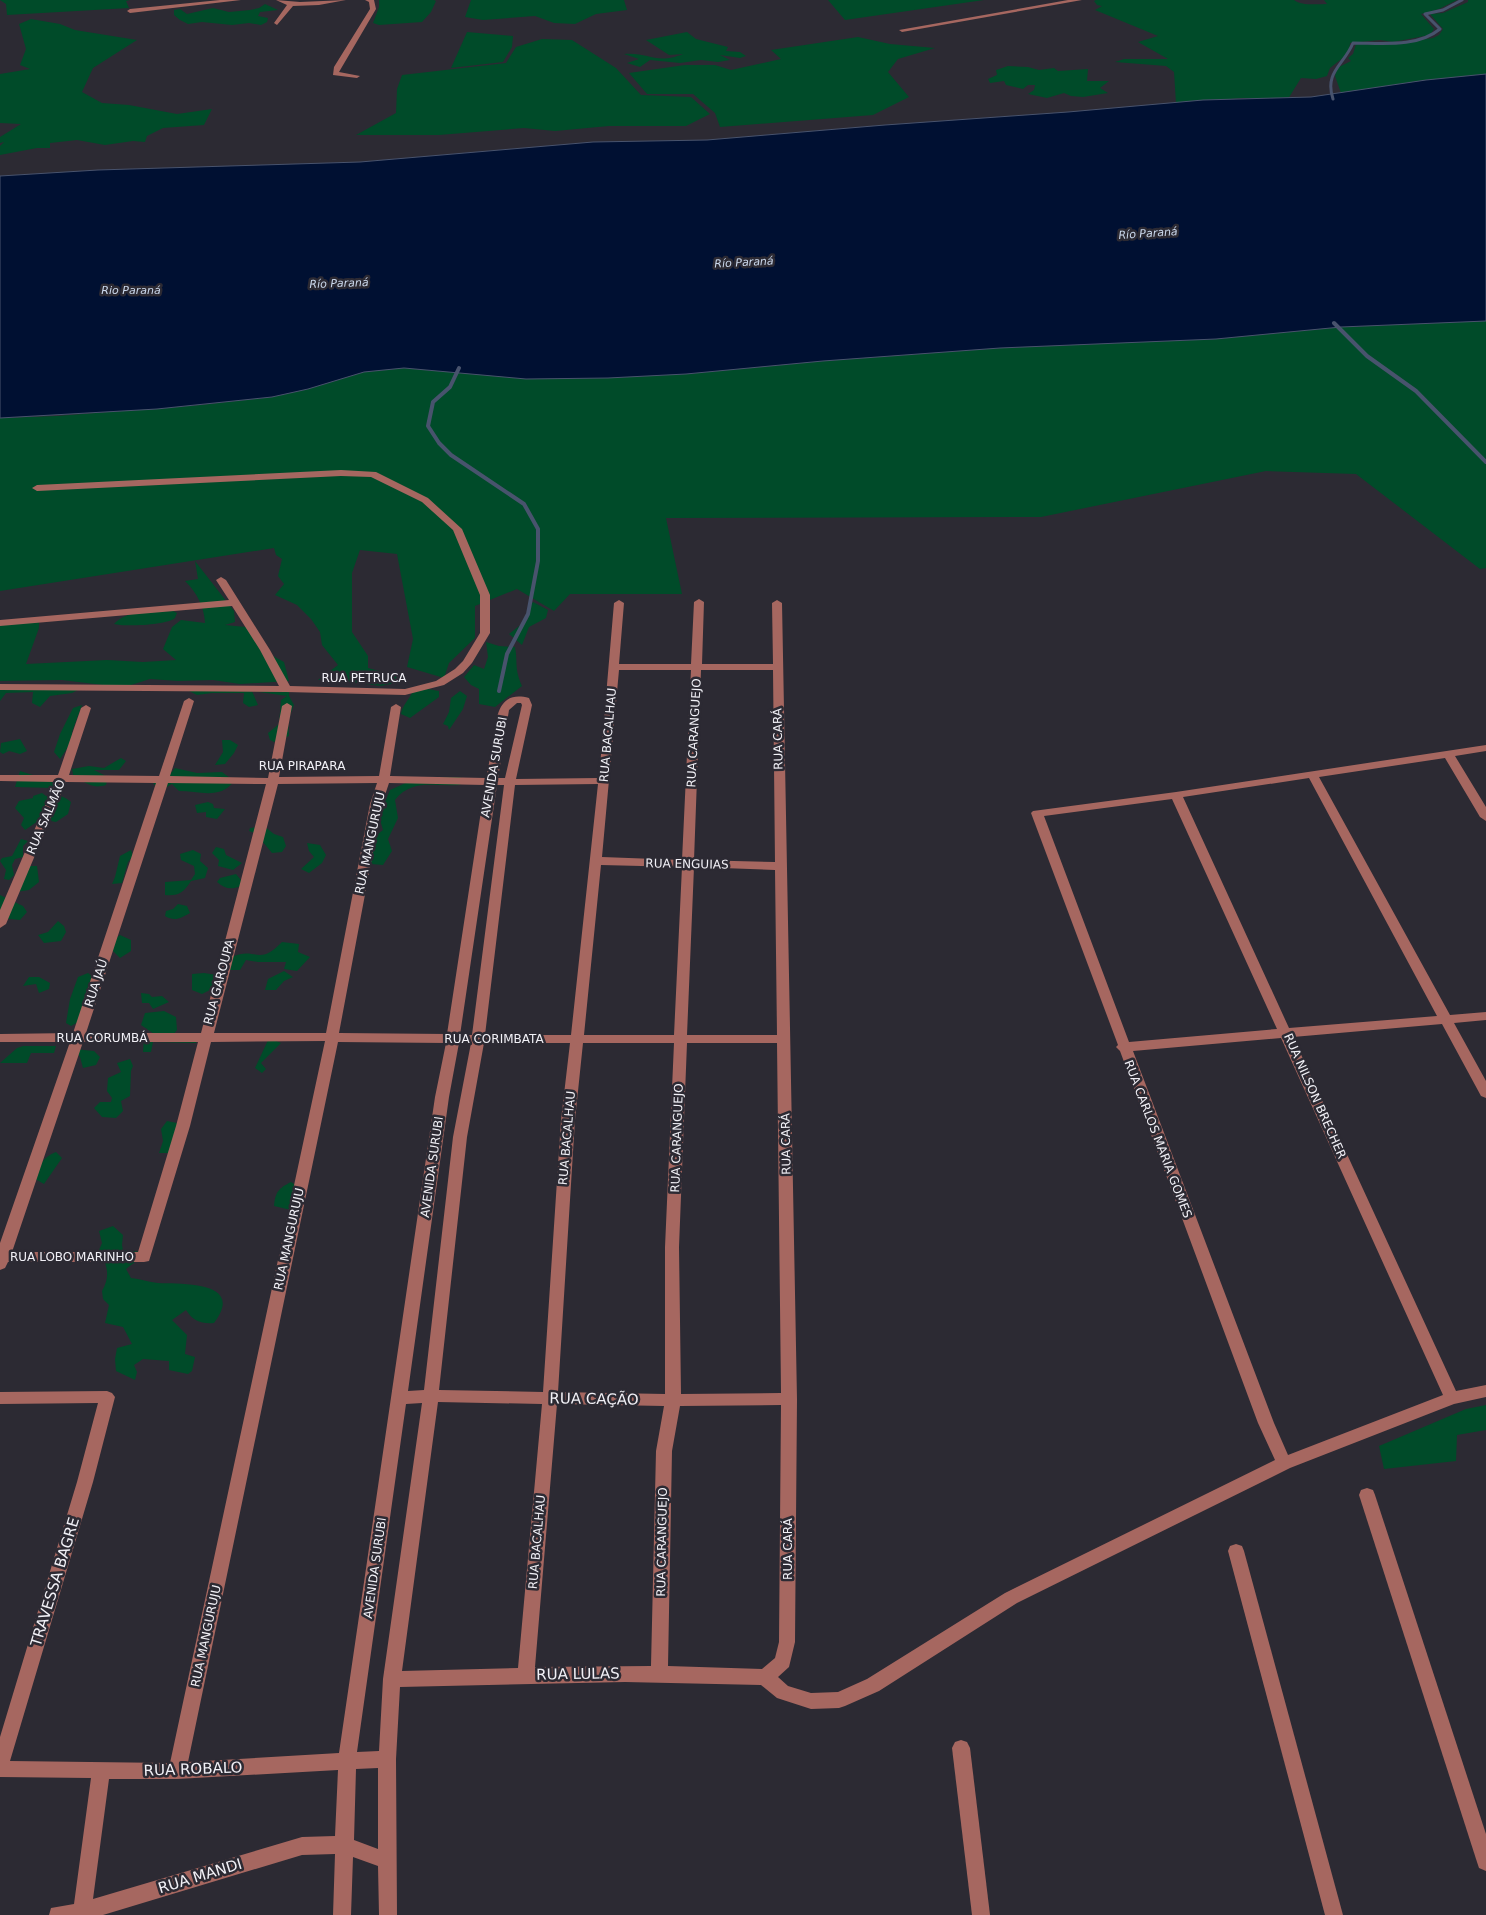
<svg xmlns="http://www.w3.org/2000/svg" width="1486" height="1915" viewBox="0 0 1486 1915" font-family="'DejaVu Sans',sans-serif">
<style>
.green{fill:#004b29}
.water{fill:#001032;stroke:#48536d}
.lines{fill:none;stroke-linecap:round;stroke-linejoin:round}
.stream-far1{stroke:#48536d;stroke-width:3}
.stream{stroke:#48536d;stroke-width:4}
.minor{fill:#a66760;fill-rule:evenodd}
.labels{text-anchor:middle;stroke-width:5;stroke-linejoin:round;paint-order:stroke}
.far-water-label{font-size:11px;font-style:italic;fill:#cbd8ec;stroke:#2c2a33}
.street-label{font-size:12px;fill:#f1f0f6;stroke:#2c2a33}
.near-street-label{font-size:15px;fill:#f1f0f6;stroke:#2c2a33}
</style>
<rect width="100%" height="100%" fill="#2c2a33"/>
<g class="green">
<polygon points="0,0 130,0 126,1 129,8 7,15 6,4"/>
<polygon points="379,0 434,0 436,1 431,12 422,22 379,25 373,23 379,7"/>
<polygon points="471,0 624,0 627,10 596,14 575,24 554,23 535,16 483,20 465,17"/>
<polygon points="828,0 984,0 845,20"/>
<path d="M1096 0H1294C1302 6 1316 4 1327 4L1324 0H1457L1439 9 1421 14 1434 29 1430 35 1393 42 1380 40 1350 43 1349 53 1330 68 1327 76 1316 79 1301 78 1288 99 1243 98 1176 103 1174 72 1166 66 1115 62 1124 59H1168L1138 42 1158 36 1095 10 1102 6 1097 5 1094 1Z"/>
<path d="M1468 0H1486V74L1426 80 1341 93 1335 76 1337 68 1351 61 1348 58 1353 54 1356 44C1382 42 1407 43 1433 38L1439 35 1443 29 1430 14 1443 13 1468 2Z"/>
<polygon points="265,4 278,10 260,12 258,16 268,18 267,22 261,25 249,23 232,25 202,22 188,24 180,20 174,15 174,10 180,9 187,14 213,8 229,12 250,10 259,8"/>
<polygon points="31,19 60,24 75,30 137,40 93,68 82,92 102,103 129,105 177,114 212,109 204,125 163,128 147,136 145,142 133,141 105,145 77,140 50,143 50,148 37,148 0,155 0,146 4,142 0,143 0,137 21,124 0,123 0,74 30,69 20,65 26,49 19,24"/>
<polygon points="467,32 513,36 512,47 503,62 451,68"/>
<path d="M687 32 696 39 728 47 726 51 740 52 746 56 740 58 720 55 730 60 718 62 701 60 680 63 650 60 640 67 627 63 639 59 624 54C649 52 656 65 683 54L669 55 646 40Z"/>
<polygon points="858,37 890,44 935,48 898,59 888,72 909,97 873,115 720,127 715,113 693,94 647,94 629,73 685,65 715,65 731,70 781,59 771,50"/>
<polygon points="542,39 572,40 616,68 641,95 691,97 710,114 686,126 609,126 555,131 524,128 439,135 356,135 396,113 397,89 402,75 506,63 516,47"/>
<polygon points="1008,66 1028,67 1039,70 1054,68 1058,71 1088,69 1087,81 1109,81 1100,88 1108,93 1083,97 1071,96 1064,93 1047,98 1028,94 1034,90 1035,85 1028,85 1023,89 1006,85 1004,81 990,83 988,79 997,75 996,70"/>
<polygon points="1486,321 1486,568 1480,569 1356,474 1266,471 1041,517 666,518 682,594 570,594 554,611 517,589 475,606 475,638 449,663 444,678 407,667 413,639 397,554 360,550 352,573 352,632 368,656 368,668 395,675 404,681 381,686 334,680 318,680 338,665 322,645 320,632 311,619 297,605 275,595 284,584 278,576 282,559 276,555 274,548 0,591 0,418 57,416 200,405 272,397 308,389 364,372 404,368 440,371 686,374 823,361 1000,348 1216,339 1341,327"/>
<path d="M195 561 234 611 235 622 225 625 246 627 261 637 273 656 284 662 289 681 240 684 213 680 178 681 150 679 131 685 111 686 62 680 0 681V625L39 621V628L26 664 107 660 143 662 176 660 163 649 172 627 181 620 205 623C204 606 197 593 185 581L198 579Z"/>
<polygon points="533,602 548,610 546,618 529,627 522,645 509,634 528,619 529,606"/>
<path d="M173 611 177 613 175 618C168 625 124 627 114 624 127 609 156 612 173 611Z"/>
<path d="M486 642 499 646 515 647C518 663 514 668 522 686L495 707 479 704V689L471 685 464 677 474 665 484 669 488 657Z"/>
<polygon points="0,688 80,689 72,693 50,696 40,707 32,703 33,692 6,693 0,701"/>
<polygon points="193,689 275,690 289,692 289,696 294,705 288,720 289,736 274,742 270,740 268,733 279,724 281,700 287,696 252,691 258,705 249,707 243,703 244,693 212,693 197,695 189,691"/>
<path d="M428 689 439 691V697L410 718 401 714C402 706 408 701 412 693L420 690Z"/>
<polygon points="460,691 467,696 463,709 449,730 448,726 443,724 449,712 451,698"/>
<polygon points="82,705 72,732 72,741 60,759 54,752 60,734 73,708"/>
<polygon points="20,739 27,751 20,754 9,751 3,754 0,752 1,743"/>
<polygon points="222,740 230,740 238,745 234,753 225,764 215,765 223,752"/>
<path d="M121 758 126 761 119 770H94L108 777 106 785C89 790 87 780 74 779L72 769 89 766 104 768Z"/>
<path d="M175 768 197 773 222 772 234 781C221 800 199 791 179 791L172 784 160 791 153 783 168 777Z"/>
<polygon points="20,771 52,781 55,788 15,787"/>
<path d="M427 777H459L465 779 464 783 459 785C436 787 412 778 395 800L398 818 388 839 392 851 383 865 371 864 369 856 374 837 383 830 379 816 390 790 410 781Z"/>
<path d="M42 793 46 796C57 795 63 795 71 802L68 814 56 822 41 819 25 830 21 825 24 818 15 808 19 801 33 798V796Z"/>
<polygon points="208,802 213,804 214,808 225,809 217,819 206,817 206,812 197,813 195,805"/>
<polygon points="264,826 274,834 283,837 286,846 282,852 272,853 262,841 260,835 249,831 250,828"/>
<polygon points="21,839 28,841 23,846 23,857 15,859 12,865 14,875 9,880 4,879 6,870 0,861 2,858 12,856"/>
<polygon points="307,843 320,845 326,855 322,863 309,873 301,869 314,857 309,851"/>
<polygon points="216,847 224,849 226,855 242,863 233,870 218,866 219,860 212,853"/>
<polygon points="131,850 133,856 128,862 122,883 112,884 115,877 120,856"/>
<path d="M193 850 201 854 200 861 208 868 205 878 191 881C183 893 179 896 165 895V882L191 880 195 874 194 866 181 860 180 854Z"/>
<polygon points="29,866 37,866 39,882 29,890 16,892"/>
<path d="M236 874 241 880V886C231 890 225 889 217 882L220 878Z"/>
<polygon points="0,895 23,906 27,912 20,920 0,918"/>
<path d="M178 904 187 906 190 913C181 918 175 922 165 916L166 911 173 909Z"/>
<polygon points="58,921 64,926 66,932 61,941 44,943 38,935 48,932"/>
<polygon points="120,935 131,940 131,951 120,958 112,950 112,941"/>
<path d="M282 942 299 944 298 952 310 957 297 971 284 969 286 962H258L246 960 240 970H229L232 957C256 946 258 967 282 942Z"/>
<polygon points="284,971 293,977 284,981 276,990 265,990 268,979"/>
<polygon points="88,973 96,979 85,998 84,1019 71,1026 66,1023 70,999 78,977"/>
<polygon points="204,973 217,975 216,987 202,994 192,990 192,974"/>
<polygon points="29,977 39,977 50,983 49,989 39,993 36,984 23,986"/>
<polygon points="141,993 149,994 152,997 162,996 169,1002 153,1009 149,1003 142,1003"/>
<polygon points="164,1011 176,1017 177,1030 173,1035 197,1038 196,1043 153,1042 151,1052 143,1052 144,1039 157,1036 141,1025 145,1013"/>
<polygon points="269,1038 281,1043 261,1063 266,1069 262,1073 255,1068"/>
<polygon points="23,1046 56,1046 54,1053 31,1053 27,1063 0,1063 17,1048"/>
<polygon points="74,1049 94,1051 100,1057 96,1065 83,1068 80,1057"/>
<polygon points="130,1059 133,1066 131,1071 130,1096 121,1101 123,1111 116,1118 102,1117 94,1108 100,1102 111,1102 112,1098 107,1091 108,1078 121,1072 117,1063"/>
<path d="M167 1121 182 1124C178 1134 171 1142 168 1153H159L163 1141 161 1129Z"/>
<path d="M56 1152 62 1158 44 1184 35 1179C38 1166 43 1157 56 1152Z"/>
<path d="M291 1182 305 1191 306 1195 302 1202 291 1210 274 1206C275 1192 279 1188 291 1182Z"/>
<path d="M113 1226 123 1235 122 1245 123 1250 142 1252 140 1258 126 1269 131 1278C140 1279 149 1282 158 1283 182 1284 246 1281 214 1323 201 1324 193 1321 186 1310L172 1320 187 1335 185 1354 195 1357 192 1371 188 1374 169 1370V1361L143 1359 134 1365 137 1372 135 1380 116 1371 115 1359 117 1348 132 1344 123 1327 105 1323 109 1305 103 1299 102 1291C111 1275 107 1265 99 1250L102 1243 99 1231Z"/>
<polygon points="1486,1405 1486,1430 1457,1435 1456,1461 1384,1469 1379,1446 1466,1409"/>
</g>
<polygon class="water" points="1486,74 1486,321 1341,327 1216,339 1000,348 823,361 686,374 608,378 526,379 404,368 364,372 308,389 272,397 157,409 0,418 0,176 98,170 360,162 593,142 707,140 885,125 1068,112 1203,100 1311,97 1426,80"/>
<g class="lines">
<path class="stream-far1" d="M1333 99C1324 72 1344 65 1353 43 1381 43 1417 48 1440 29L1425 14 1443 10 1462 0"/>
<g class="stream">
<polyline points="1334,323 1367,356 1416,391 1486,462"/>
<polyline points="459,368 450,387 433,402 428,426 439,443 451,455 524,504 538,529 538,561 528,614 507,654 499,691"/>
</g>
<g class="minor">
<polygon points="220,0 241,0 130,13 127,11 130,9"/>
<polygon points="276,0 300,2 346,0 319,5 293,6 277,25 274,23 287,5"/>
<polygon points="365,0 374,0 376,9 339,72 360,76 357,78 333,75 334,67 370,9 369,2"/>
<polygon points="1068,0 1082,0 902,32 899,30"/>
<polygon points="341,470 376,472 428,498 462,529 490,595 490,633 472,663 463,673 444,685 405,695 286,692 0,690 0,684 279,686 260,650 232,606 0,626 0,620 229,600 216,580 221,577 226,580 270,650 290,686 405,689 436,681 455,669 463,661 480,633 480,595 453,530 422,502 371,477 341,476 37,491 32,488 37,485"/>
<path d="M699 599 704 602 702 664H773L772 603 777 600 782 603 797 1399 795 1642 789 1667 778 1677 788 1686 811 1693 838 1692 867 1679 1005 1593 1275 1460 1258 1423 1120 1051 1116 1047 1118 1045 1031 813 1033 811 1176 792 1486 745V751L1455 756 1486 807V821L1480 817 1445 758 1319 777 1450 1015 1486 1012V1020L1454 1023 1486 1081V1098L1481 1096 1442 1024 1293 1037 1456 1391 1486 1385V1397L1454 1404 1290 1468 1017 1603 879 1691 845 1706 839 1708 811 1709 777 1698 761 1685 625 1682 400 1687 396 1759 397 1915H379L378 1866 353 1857 351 1915H333L335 1854 302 1855 103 1915H49L51 1908 74 1904 91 1778 0 1777V1737L77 1482 98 1403 0 1404V1392L107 1391 112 1393 115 1397 93 1482 10 1761 170 1763 325 1041 211 1042 190 1126 149 1261 144 1262H8L5 1268 0 1270V1243L70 1042H0V1034L73 1033 156 783 66 782 6 924 0 928V910L55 782 0 781V775H58L81 708 86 705 91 708 69 775 159 776 184 701 189 698 194 701 170 776 268 778 282 706 287 703 292 706 279 777 379 776 391 707 396 704 401 707 390 776 486 778C489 765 491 752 493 738 497 717 498 690 529 698L532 705 516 779 599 778 614 603 619 600 624 603 619 664H691L694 602ZM619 670H691L682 860 602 857ZM701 670H773L775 862 694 860ZM517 703H521L522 705 505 778H498L509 710ZM1309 778 1437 1016 1289 1028 1183 797ZM168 783 266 784 201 1033H86ZM377 783 370 804 326 1033H214L278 784ZM389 783 485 785 447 1034 339 1033 382 804ZM598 784 571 1035H485L515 785ZM497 785H504L472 1035H460ZM1172 799 1277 1029 1129 1042 1044 816ZM601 865 682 867 674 1035H584ZM694 867 775 870 777 1035H687ZM1281 1038 1443 1395 1288 1455 1274 1423 1133 1051ZM83 1042H198L176 1126 138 1252H12ZM338 1042 446 1043 435 1097 339 1753 188 1762ZM459 1043H471L453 1137 424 1390 408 1391 449 1097ZM484 1043H570L561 1120 543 1392 439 1390 467 1137ZM583 1043H674L665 1247V1394L558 1392 575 1120ZM687 1043H777L781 1393 681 1394 679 1247ZM438 1402 542 1404 518 1668 402 1671ZM422 1403 383 1679 379 1751 357 1752 406 1404ZM557 1404 664 1406 656 1451 651 1666 535 1667ZM781 1405 779 1642 775 1658 762 1669 668 1666 672 1451 680 1406ZM378 1768V1849L354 1840 356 1769ZM338 1770 335 1836 302 1837 93 1899 109 1779H177Z"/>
<polygon points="1367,1488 1373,1490 1375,1495 1486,1834 1486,1871 1479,1868 1477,1862 1359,1495 1361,1490"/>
<polygon points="1236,1544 1242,1546 1244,1551 1343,1915 1325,1915 1228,1551 1230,1546"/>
<polygon points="961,1740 967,1742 970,1748 990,1915 972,1915 952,1748 955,1742"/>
</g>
</g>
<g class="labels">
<g class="far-water-label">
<text transform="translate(1148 233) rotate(-4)" y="4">Río Paraná</text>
<text transform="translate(744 262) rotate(-3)" y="4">Río Paraná</text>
<text transform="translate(339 283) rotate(-2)" y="4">Río Paraná</text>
<text x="131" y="294">Rio Paraná</text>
</g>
<g class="street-label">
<text x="364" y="682">RUA PETRUCA</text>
<text transform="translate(694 733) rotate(-87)" y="4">RUA CARANGUEJO</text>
<text transform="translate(608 735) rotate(-85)" y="4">RUA BACALHAU</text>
<text transform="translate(778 739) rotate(-91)" y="4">RUA CARÁ</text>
<text x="302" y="770">RUA PIRAPARA</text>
<text transform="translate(494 767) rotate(-80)" y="4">AVENIDA SURUBI</text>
<text transform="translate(46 817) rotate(-67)" y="4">RUA SALMÃO</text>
<text transform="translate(370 843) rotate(-78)" y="4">RUA MANGURUJU</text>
<text transform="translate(687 864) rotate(1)" y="4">RUA ENGUIAS</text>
<text transform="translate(219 982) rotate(-75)" y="4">RUA GAROUPA</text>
<text transform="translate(96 983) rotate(-72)" y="4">RUA JAÚ</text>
<text x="102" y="1042">RUA CORUMBÁ</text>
<text x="494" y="1043">RUA CORIMBATA</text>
<text transform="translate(1315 1096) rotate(66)" y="4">RUA NILSON BRECHER</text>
<text transform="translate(567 1138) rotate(-85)" y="4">RUA BACALHAU</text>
<text transform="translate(677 1138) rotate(-88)" y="4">RUA CARANGUEJO</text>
<text transform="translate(1158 1139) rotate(69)" y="4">RUA CARLOS MARIA GOMES</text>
<text transform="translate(786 1144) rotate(-91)" y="4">RUA CARÁ</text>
<text transform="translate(432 1167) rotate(-82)" y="4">AVENIDA SURUBI</text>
<text transform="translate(289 1239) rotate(-78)" y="4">RUA MANGURUJU</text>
<text x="72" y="1261">RUA LOBO MARINHO</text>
<text transform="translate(537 1542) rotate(-85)" y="4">RUA BACALHAU</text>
<text transform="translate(662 1542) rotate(-89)" y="4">RUA CARANGUEJO</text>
<text transform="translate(788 1549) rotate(-90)" y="4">RUA CARÁ</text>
<text transform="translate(375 1568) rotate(-82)" y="4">AVENIDA SURUBI</text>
<text transform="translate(206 1636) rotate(-78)" y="4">RUA MANGURUJU</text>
</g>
<g class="near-street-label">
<text transform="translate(594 1399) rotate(1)" y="5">RUA CAÇÃO</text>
<text transform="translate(55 1582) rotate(-73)" y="5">TRAVESSA BAGRE</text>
<text transform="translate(578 1674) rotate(-1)" y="5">RUA LULAS</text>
<text transform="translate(193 1769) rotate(-2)" y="5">RUA ROBALO</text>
<text transform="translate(200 1876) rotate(-17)" y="5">RUA MANDI</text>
</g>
</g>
</svg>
